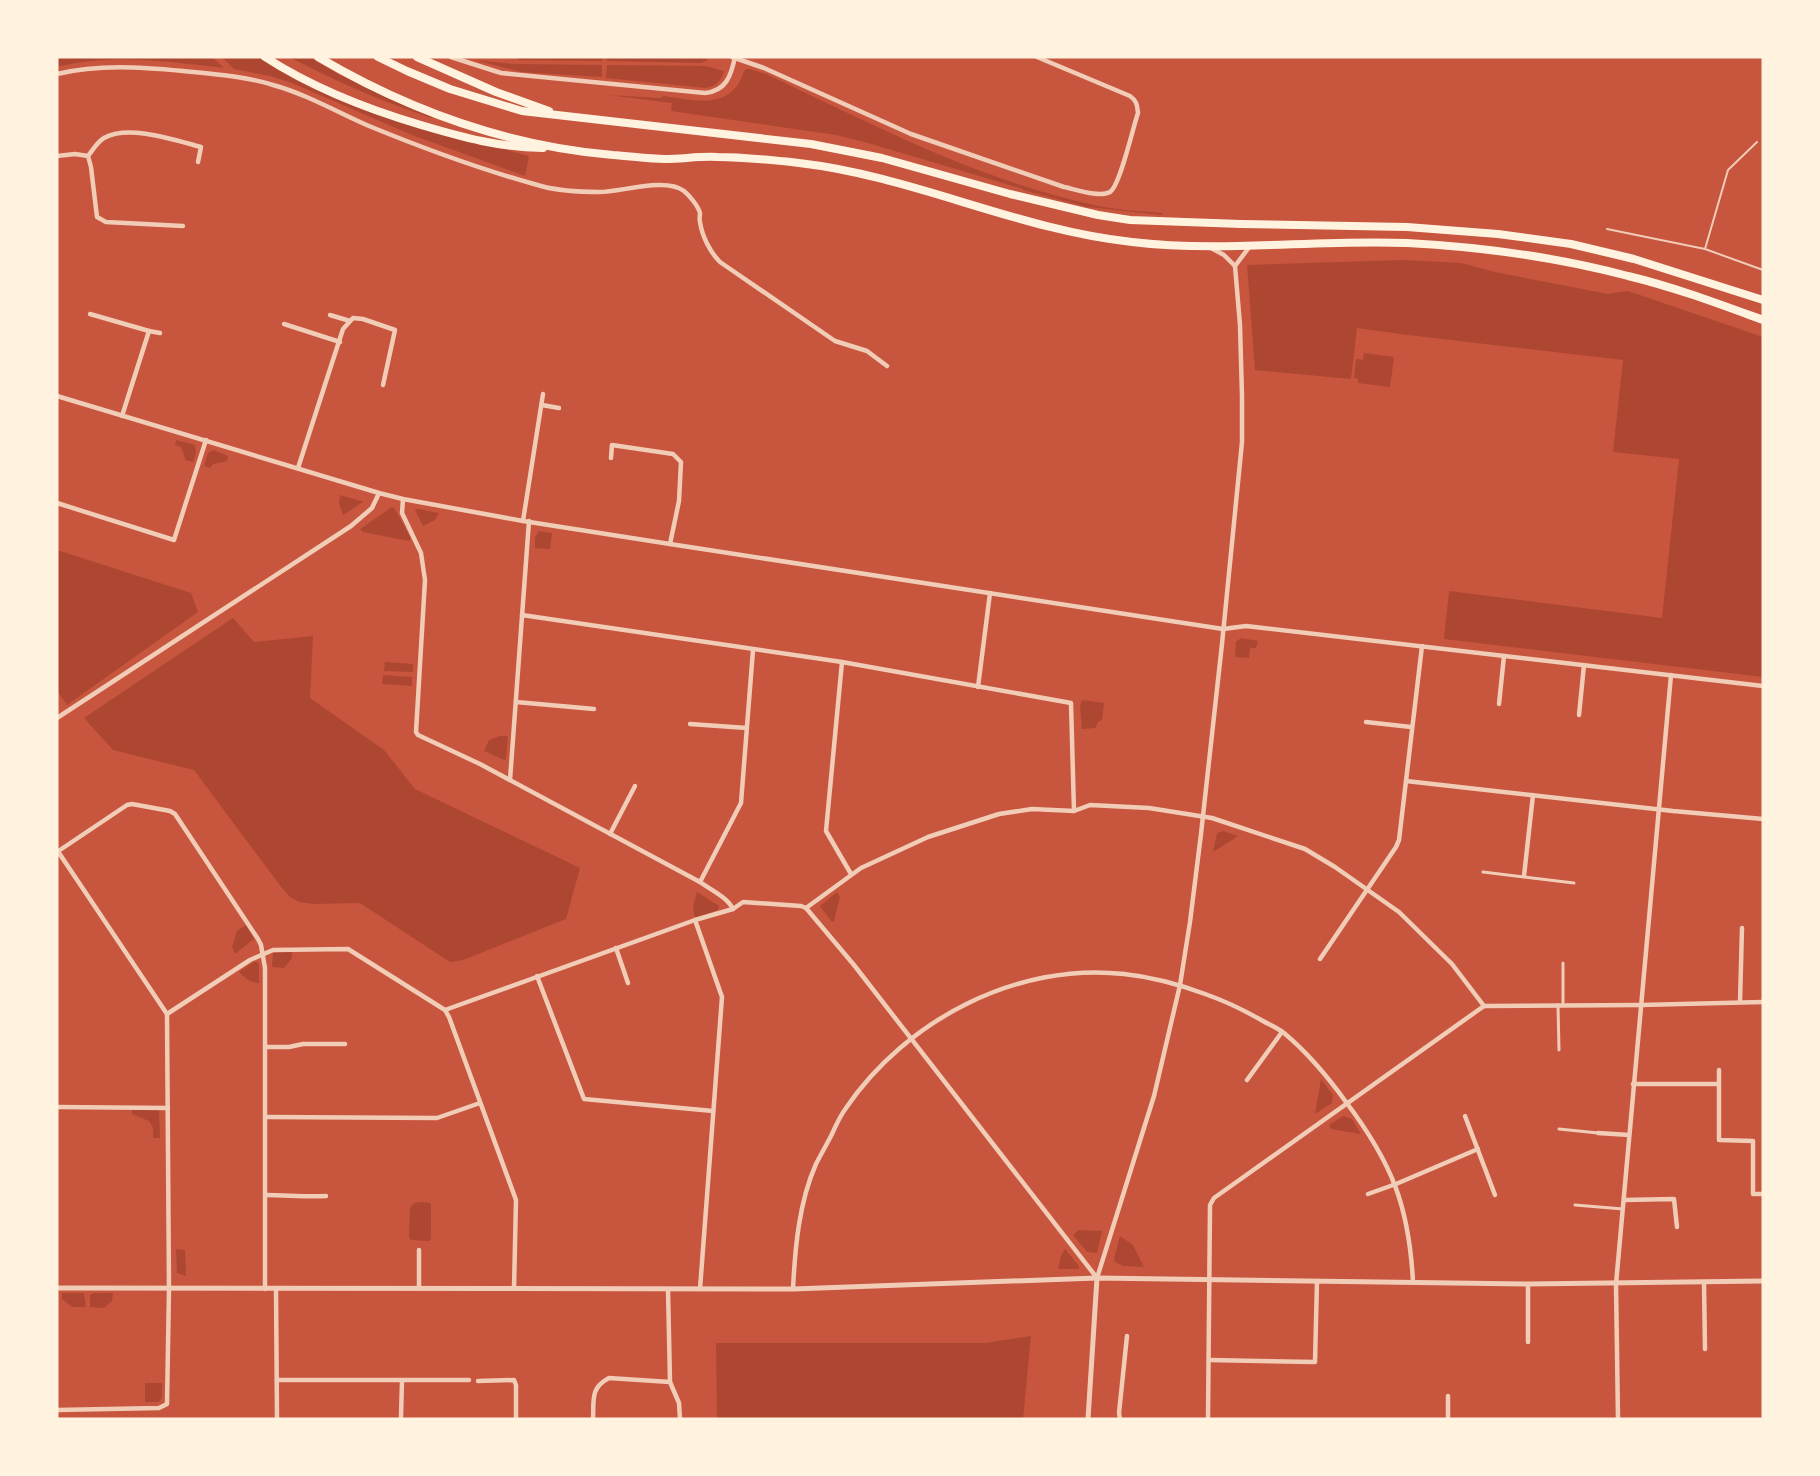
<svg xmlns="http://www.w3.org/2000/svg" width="1820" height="1476" viewBox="0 0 1820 1476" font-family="'Fira Sans Condensed',sans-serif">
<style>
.green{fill:#ae4732}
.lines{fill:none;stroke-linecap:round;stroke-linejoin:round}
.service{stroke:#f1ccb7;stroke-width:2}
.pedestrian{stroke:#f1ccb7;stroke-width:3}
.minor{stroke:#f1ccb7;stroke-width:4.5}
.tertiary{stroke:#f1ccb7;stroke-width:5}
.trunk{stroke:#fff3e0;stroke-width:8}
</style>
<rect width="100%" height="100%" fill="#c8553d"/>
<g class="green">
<path d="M57 57H212L224 68C168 62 113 53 57 67Z"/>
<polygon points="222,57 262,57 280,68 412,124 529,156 525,176 412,135 292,83 270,76 234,69"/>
<path d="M289 57H309L340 75 391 99 433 115 432 118C382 102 336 81 289 57Z"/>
<polygon points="518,57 603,57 602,61 518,60"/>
<polygon points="607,57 709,57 706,61 701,63 607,61"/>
<polygon points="474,60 513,64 602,65 602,77 522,72"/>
<path d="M607 65 706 66 724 71C721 81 716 86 706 88L606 78Z"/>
<path d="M746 69H750L766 74C872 124 978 180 1094 205 1116 210 1139 211 1162 213V215L1087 207 1023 190V189L868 143 836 135 671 111 672 103 608 95 660 98 664 96C688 99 719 109 737 86 741 81 742 74 746 69Z"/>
<polygon points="1403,260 1461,263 1495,272 1608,294 1628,291 1763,337 1763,677 1444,639 1449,591 1662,618 1679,459 1613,452 1623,360 1408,335 1357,328 1351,379 1255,370 1247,265"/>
<polygon points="1364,353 1394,357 1390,387 1358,383 1358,379 1354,378 1356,359 1363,360"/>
<polygon points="176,440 195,445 196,453 193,462 185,460 185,458 181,447 175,445"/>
<polygon points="213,450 228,456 227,461 213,464 210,468 204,466 208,453"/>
<polygon points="340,495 361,501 363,502 343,515 339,503"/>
<polygon points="392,507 395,509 411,539 409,541 363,532 360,529"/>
<polygon points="416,509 419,509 439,513 435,520 423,526 415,510"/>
<polygon points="539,531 552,533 550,549 535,548 535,537"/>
<polygon points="57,550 191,593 198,612 67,705 57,691"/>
<polygon points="233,618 254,642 313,636 310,698 384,750 415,789 580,868 566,919 463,960 450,962 360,903 313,904 299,902 290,897 282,888 194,770 113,750 84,718"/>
<polygon points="1241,638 1258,641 1256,648 1250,648 1249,658 1235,657 1236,642"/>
<polygon points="385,662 413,664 413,672 384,671"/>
<polygon points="383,675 412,677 412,686 382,684"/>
<polygon points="1082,700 1104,703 1102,720 1098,722 1095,728 1082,729 1080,706"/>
<polygon points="500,736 508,736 506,759 504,760 484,751 489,740"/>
<polygon points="1223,831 1238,836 1213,852 1217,833"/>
<polygon points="697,892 719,906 718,910 695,918 693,906"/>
<polygon points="837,892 840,897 834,921 832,922 820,906"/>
<polygon points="246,925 254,939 235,954 232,947 237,931"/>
<polygon points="292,951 292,958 284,968 272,967 273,953"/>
<path d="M254 962H257L259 965V983C249 982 245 978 239 972Z"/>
<polygon points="1321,1079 1333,1095 1332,1103 1315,1114"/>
<polygon points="132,1109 159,1109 160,1138 153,1138 153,1128 149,1121 132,1114"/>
<polygon points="1343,1116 1352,1119 1361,1134 1331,1129 1329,1125"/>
<polygon points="423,1202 430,1203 431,1205 431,1239 429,1241 411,1240 409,1237 410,1208 414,1203"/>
<polygon points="1079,1230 1102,1231 1097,1253 1087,1252 1073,1235"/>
<polygon points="1120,1236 1133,1245 1144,1267 1124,1266 1115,1262 1114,1258"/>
<polygon points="176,1249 185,1250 186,1276 177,1273"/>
<polygon points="1065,1249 1079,1266 1079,1269 1058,1269 1061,1256"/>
<polygon points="62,1293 84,1293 86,1307 72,1307 62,1299"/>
<polygon points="94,1293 113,1293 112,1301 104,1308 90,1307 90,1295"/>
<polygon points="1031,1336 1023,1419 717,1419 716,1343 985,1343"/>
<polygon points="145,1383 162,1383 162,1398 159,1402 145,1402"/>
</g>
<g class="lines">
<g class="service">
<polyline points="1607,229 1705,249 1763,270"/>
<polyline points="1705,249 1728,170 1757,142"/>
</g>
<g class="pedestrian">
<polyline points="1483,872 1574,883"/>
<polyline points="1563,963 1563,1005"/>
<polyline points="1558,1005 1559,1050"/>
<polyline points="1559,1129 1598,1133"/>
<polyline points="1575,1205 1623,1209"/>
</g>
<g class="minor">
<path d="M451 57 501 73 705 93C726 91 731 76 735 57"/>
<path d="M732 57 764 68 911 134 1064 187C1075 189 1099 198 1110 192 1120 186 1133 127 1138 113 1137 105 1137 101 1130 96L1037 57"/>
<path d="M57 74C99 64 140 67 183 71 214 74 244 76 273 85 306 94 337 112 369 126 425 149 482 170 541 186 559 191 579 192 599 192 622 192 665 177 684 191 690 196 698 206 700 213 700 216 699 219 700 222 702 236 710 252 720 262L835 341 867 351 887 366"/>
<polyline points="57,156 75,154 88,156 91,167 97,217 106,222 183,226"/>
<path d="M88 156C93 150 97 142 104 138 128 124 175 140 201 147L198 162"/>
<polyline points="1235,266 1250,246"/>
<polyline points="90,314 149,331 122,416"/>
<polyline points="330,315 350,321"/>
<polyline points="284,324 340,342"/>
<polyline points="149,331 160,333"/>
<polyline points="57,396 379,493 403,499 523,521 670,544 1223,629 1246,626 1763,686"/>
<polyline points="542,405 559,408"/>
<polyline points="611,458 612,445 673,454 681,462 679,501 670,544"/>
<polyline points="298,468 343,329 353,318 363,319 395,330 383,385"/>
<path d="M403 499 402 513 421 553 425 580 416 732 418 735 480 764 700 882C711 890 727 897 733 909"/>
<polyline points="57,503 174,540 206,440"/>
<polyline points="523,521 543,394"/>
<polyline points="522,615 842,662 1071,703 1074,811"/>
<polyline points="842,662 826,831 851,874"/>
<polyline points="978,687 990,593"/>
<polyline points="516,702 594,709"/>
<polyline points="1499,704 1504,656"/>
<polyline points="1579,715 1584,665"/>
<polyline points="57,718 351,526 372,508 379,493"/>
<polyline points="1366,722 1411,727"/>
<polyline points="690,724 747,728"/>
<polyline points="510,780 529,521"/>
<polyline points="1406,781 1673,811 1763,819"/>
<polyline points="610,834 635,786"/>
<polyline points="57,850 167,1014 169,1289 167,1404 159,1408 57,1410"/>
<polyline points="57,852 127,805 132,804 170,811 175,814 258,939 261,945 265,968 265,1289"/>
<polyline points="1524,876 1533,795"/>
<polyline points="700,882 741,803 753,650"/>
<polyline points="806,908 861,868 928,837 999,814 1032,809 1074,811 1090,805 1149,808 1212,818 1305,849 1335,867 1399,912 1452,964 1484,1006"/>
<polyline points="695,920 722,997 700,1289"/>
<polyline points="616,948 628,983"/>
<polyline points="1320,959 1396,847 1399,840 1422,646"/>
<polyline points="537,976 584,1099 713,1111"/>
<polyline points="1740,1002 1742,928"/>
<polyline points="445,1010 695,920 733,909 743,902 801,906 806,908 854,965 1097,1278"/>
<polyline points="167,1014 250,960 273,950 348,949 445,1010 449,1017 516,1200 514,1289"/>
<polyline points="266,1047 289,1047 303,1044 345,1044"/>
<polyline points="1247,1080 1282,1032"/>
<polyline points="1633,1084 1719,1084 1719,1140 1753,1141 1753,1194 1763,1194"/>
<polyline points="1719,1084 1719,1070"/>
<polyline points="57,1107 168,1108"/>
<polyline points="1465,1116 1495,1195"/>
<polyline points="266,1117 437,1118 480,1103"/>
<polyline points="1598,1133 1629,1135"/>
<polyline points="1368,1194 1396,1184 1478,1149"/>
<path d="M266 1195C286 1195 306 1197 326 1196"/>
<polyline points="1624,1200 1674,1199 1677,1227"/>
<polyline points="419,1250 419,1288"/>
<polyline points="1097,1278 1154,1096 1180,985 1190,922 1201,834 1222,644 1242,442 1242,396 1240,325 1235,266 1224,255 1211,248"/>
<polyline points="1704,1283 1705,1349"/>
<polyline points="276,1289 277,1419"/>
<path d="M793 1289C795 1248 799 1202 816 1164 821 1154 827 1144 832 1134 836 1125 840 1116 846 1108 906 1020 1017 962 1124 974 1153 977 1178 984 1205 994 1225 1001 1244 1010 1263 1021 1270 1025 1278 1028 1284 1033 1308 1053 1328 1077 1346 1102 1392 1163 1409 1206 1413 1282"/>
<polyline points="1528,1342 1528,1284"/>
<polyline points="1209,1360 1315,1362 1317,1281"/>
<polyline points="277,1380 469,1380"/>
<polyline points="478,1381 514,1380 516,1385 516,1419"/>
<polyline points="670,1382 679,1403 680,1419"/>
<polyline points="401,1417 402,1381"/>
<path d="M593 1419C594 1400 590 1388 609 1378L670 1382 668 1289"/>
<polyline points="1120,1419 1119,1413 1127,1336"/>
<polyline points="1208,1419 1210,1205 1214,1198 1484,1006 1641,1005 1763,1002"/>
<polyline points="1448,1419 1448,1396"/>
<polyline points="1618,1419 1616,1284 1671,675"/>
</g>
<g class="tertiary">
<polyline points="57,1288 793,1289 1097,1278 1528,1284 1763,1281"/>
<polyline points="1088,1419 1097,1278"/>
</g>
<g class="trunk">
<path d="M265 57C313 88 367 109 421 125 465 138 498 147 543 148"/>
<path d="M318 57C408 110 508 146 613 155 630 156 648 159 665 159 682 159 700 156 717 157 744 157 772 160 799 163 913 176 1018 230 1132 242 1224 253 1316 239 1407 243 1481 247 1557 257 1628 276 1674 287 1719 304 1763 320"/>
<polyline points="378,57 407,71 450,89 522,111 811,144 882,158 1010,194 1098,215 1130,220 1241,224 1407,227 1498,234 1571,244 1634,259 1763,300"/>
<polyline points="417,57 496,92 549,111"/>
</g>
</g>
<rect width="1820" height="1476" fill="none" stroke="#fff3e0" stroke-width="117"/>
</svg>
